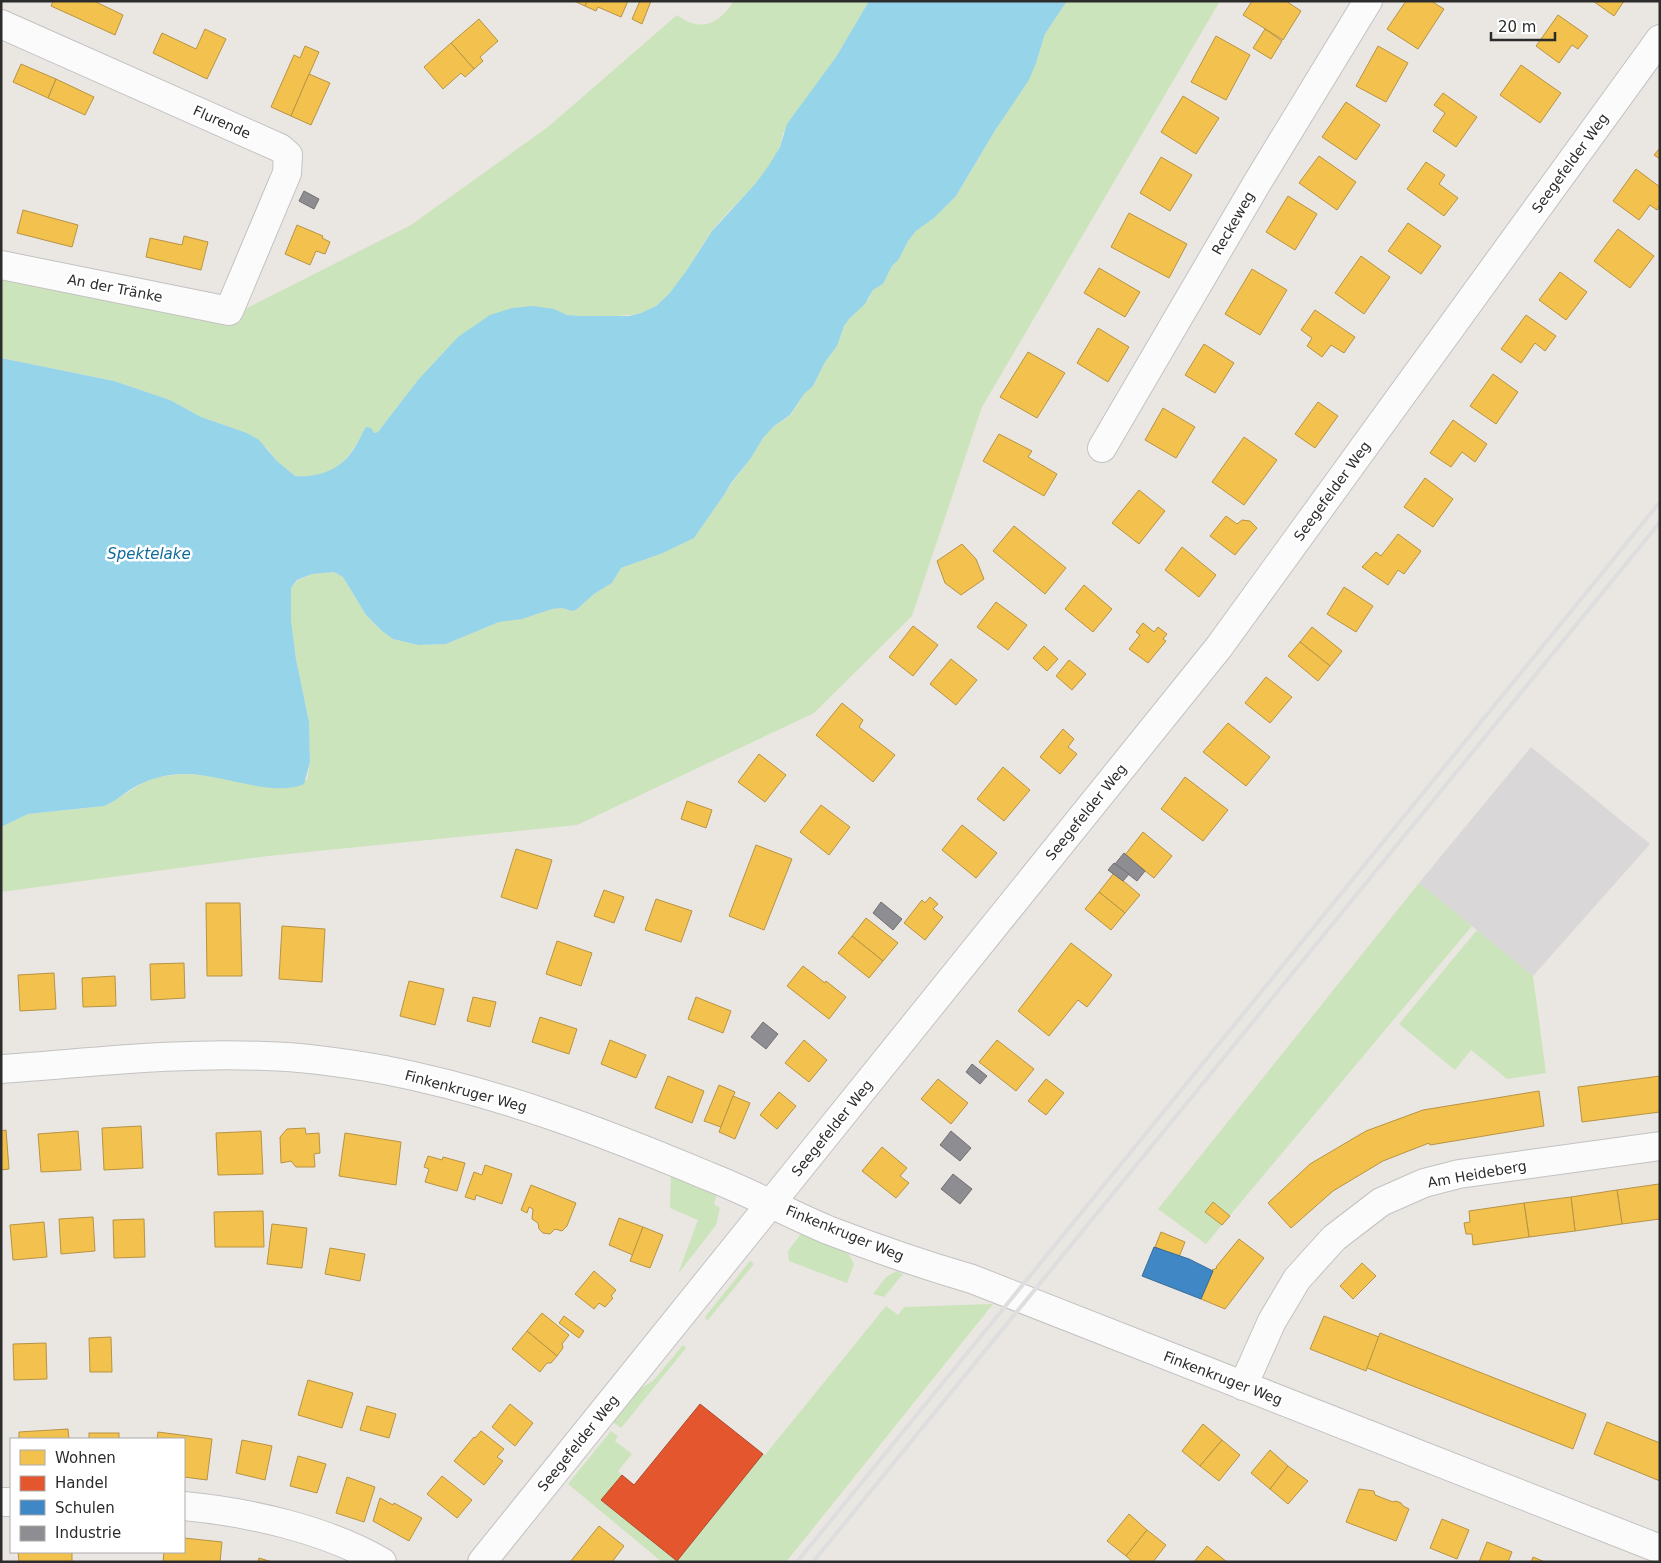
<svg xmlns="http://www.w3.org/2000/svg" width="1661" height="1563" viewBox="0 0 1661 1563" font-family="'DejaVu Sans',sans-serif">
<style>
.industrial{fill:#dad7d9}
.green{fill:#cce4bb}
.water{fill:#96d4ea}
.homes{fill:#f2c14e;stroke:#b79444}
.shops{fill:#e4572e;stroke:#ad4a2d}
.schools{fill:#3f88c5;stroke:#396c97}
.industry{fill:#8d8d92;stroke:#707073}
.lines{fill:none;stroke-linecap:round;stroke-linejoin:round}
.minor-casing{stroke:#c3c2c3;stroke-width:30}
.minor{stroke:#fcfbfb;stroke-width:28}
.rail{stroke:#dededf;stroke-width:4}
.labels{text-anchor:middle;stroke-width:5;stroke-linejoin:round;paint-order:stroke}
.street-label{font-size:14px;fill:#2c2c2c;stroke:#fff}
.water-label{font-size:15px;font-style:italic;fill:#0e6c9d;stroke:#fff}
</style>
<rect width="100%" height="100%" fill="#eae6e2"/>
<polygon class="industrial" points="1531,747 1650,844 1533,976 1419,883"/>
<g class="green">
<path d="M734 1H869L836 57 783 133C778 172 734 201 712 231 695 254 680 291 654 307 650 309 645 312 641 313 629 317 581 317 568 315 563 314 558 311 554 309L418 380 378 432 374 433 372 431 365 429C348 461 334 479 295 476L277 461 268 449 247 433 201 417 170 400 114 381 1 358V273L241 311 411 225 548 127 677 15C701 33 719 24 734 1Z"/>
<polygon points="1067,1 1220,1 982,407 912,616 814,713 577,825 268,856 1,892 1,827 28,814 104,806 111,803 144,782 156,777 183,774 307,780 310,762 309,722 296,659 291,621 291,588 297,581 312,574 334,572 343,577 366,615 382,631 393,639 418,645 446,644 499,622 531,616 552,609 562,608 572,611 576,610 594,594 612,583 621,568 663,553 694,538 724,495 731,484 751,458 763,438 774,426 791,415 804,394 813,386 825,362 837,346 844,326 849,319 869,299 873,290 883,284 892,266 899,259 908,241 916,231 934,218 956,196 1036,63 1045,34"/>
<polygon points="1419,883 1472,926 1206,1244 1158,1209"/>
<polygon points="1477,930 1533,976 1546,1073 1507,1079 1471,1050 1455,1070 1399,1024"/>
<polygon points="671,1172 718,1191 714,1204 720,1208 716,1225 678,1274 698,1220 670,1208"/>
<polygon points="801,1234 847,1251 854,1264 847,1283 789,1261 788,1251"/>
<polygon points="750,1261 754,1264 707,1321 705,1317"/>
<polygon points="897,1271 903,1274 884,1297 873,1294 886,1277"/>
<polygon points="993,1304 786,1562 662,1562 568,1484 611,1431 618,1436 615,1441 632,1454 618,1471 622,1475 601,1500 763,1454 765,1455 886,1306 898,1315 904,1307"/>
<polygon points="683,1345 686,1348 621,1428 609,1419 630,1395 653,1381"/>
</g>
<path class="water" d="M869 1H1067L1045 34 1036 63 1029 80 996 129 956 196 934 218 916 231 908 241 899 259 892 266 883 284 873 290 865 304 849 319 844 326 837 346 825 362 813 386 804 394 790 415 774 426 763 438 751 458 731 483 724 495 694 538 663 553 621 568 612 583 594 594 576 610 572 611 562 608 552 609 522 619 499 622 446 644 418 645 393 639 382 631 366 615 343 577 334 572 312 574 297 580 291 588V621L296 659 309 722 310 762 304 784C274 798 219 773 184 774 166 774 148 779 133 788 123 794 115 802 104 806L28 814 1 827V358L114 381 170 400 201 417 247 433 259 440 277 461 295 476C320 478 342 469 355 447 359 441 362 433 366 427L371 428 374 433 378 432 418 380 458 337 490 315 512 308 533 306 554 309 567 315 582 316H629L641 313 656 306 669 294 687 270 712 231 756 183 769 165 780 147 787 124 836 57Z"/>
<g class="homes">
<polygon points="53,1 94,1 123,15 115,35 51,6"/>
<polygon points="574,1 587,1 585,6"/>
<polygon points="587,1 628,1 621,17 598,7 596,11 585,6"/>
<polygon points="640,1 651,1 642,24 632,19"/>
<polygon points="1252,1 1286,1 1301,11 1283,40 1243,15"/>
<polygon points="1406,1 1431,1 1444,9 1418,49 1387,29"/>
<polygon points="1593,1 1624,1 1614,16"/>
<polygon points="1558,15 1588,36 1578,49 1572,45 1559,63 1536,46"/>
<polygon points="479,19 498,41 480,57 483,61 474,69 451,43"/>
<polygon points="205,29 226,39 207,79 153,53 162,33 196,49"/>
<polygon points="1265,29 1282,41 1271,59 1253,48"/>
<polygon points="1216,36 1250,55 1226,100 1191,82"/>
<polygon points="451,43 474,69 465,77 461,73 443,89 424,67"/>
<polygon points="305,46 319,52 291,116 271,107 294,55 300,58"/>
<polygon points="1378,46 1408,63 1386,102 1356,86"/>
<polygon points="21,64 56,79 48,98 13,82"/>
<polygon points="1521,65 1561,93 1540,123 1500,95"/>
<polygon points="309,74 330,83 311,125 291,116"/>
<polygon points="56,79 94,97 85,115 48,98"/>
<polygon points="1443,93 1477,117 1456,147 1433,131 1445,113 1434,105"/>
<polygon points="1183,96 1219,118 1196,154 1161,132"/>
<polygon points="1346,102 1380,125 1356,160 1322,137"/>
<polygon points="1660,148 1660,159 1654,155"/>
<polygon points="1319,156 1356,182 1337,210 1299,183"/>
<polygon points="1161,157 1192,175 1170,211 1140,193"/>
<polygon points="1426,162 1445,175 1439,184 1458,198 1444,216 1407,189"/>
<polygon points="1636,169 1660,187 1660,205 1657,210 1650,205 1639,220 1613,201"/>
<polygon points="1288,196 1317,214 1295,250 1266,232"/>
<polygon points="23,210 78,225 72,247 17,233"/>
<polygon points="1129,213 1187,244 1169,278 1111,247"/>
<polygon points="1408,223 1441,246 1421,274 1388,251"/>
<polygon points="297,225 323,236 322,238 330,242 325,254 316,251 310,265 285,254"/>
<polygon points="1618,229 1654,256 1630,288 1594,261"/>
<polygon points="184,236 208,242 201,270 146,257 150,238 182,245"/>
<polygon points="1361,256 1390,277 1364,314 1335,293"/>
<polygon points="1099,268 1140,292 1125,317 1084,293"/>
<polygon points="1252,269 1287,290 1260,335 1225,314"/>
<polygon points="1560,272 1587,292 1566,320 1539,300"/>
<polygon points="1315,310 1355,337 1344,353 1331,345 1322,357 1307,346 1312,338 1301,330"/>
<polygon points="1526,315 1556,336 1545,351 1535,343 1521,363 1501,349"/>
<polygon points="1098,328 1129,347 1108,382 1077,363"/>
<polygon points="1204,344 1234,363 1215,393 1185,375"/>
<polygon points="1028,352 1065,373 1037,418 1000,397"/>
<polygon points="1493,374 1518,392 1496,424 1470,406"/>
<polygon points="1318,402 1338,416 1315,448 1295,434"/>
<polygon points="1163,408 1195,427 1176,458 1145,440"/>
<polygon points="1453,420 1487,444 1475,462 1462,452 1451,467 1430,453"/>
<polygon points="999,434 1032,451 1028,457 1057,474 1044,496 983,461"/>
<polygon points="1244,437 1277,460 1244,505 1212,482"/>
<polygon points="1425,478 1453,499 1433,527 1404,507"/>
<polygon points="1139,490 1165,511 1139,544 1112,523"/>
<polygon points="1226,516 1237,524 1242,520 1250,521 1257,528 1235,555 1210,536"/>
<polygon points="1014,526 1066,568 1045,594 993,551"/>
<polygon points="1398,534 1421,551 1404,574 1398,570 1388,585 1362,567 1376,552 1381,556"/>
<polygon points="962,544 976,559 984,579 961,595 945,583 937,561"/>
<polygon points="1182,547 1216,575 1199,597 1165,570"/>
<polygon points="1084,585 1112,609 1093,632 1065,609"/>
<polygon points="1344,587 1373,606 1356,632 1327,614"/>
<polygon points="996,602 1027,625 1008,650 977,627"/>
<polygon points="1143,623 1154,632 1158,627 1167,634 1163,639 1166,641 1148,663 1129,649 1140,635 1136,632"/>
<polygon points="913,626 938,645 913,676 889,657"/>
<polygon points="1312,627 1342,651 1330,666 1300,642"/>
<polygon points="1300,642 1330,666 1318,681 1288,656"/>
<polygon points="1044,646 1058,659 1047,671 1033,658"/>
<polygon points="951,659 977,680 956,705 930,684"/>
<polygon points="1069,660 1086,674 1072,690 1056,676"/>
<polygon points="1266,677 1292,697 1270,723 1245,703"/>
<polygon points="842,703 863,720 859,727 895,755 873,782 816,735"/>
<polygon points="1228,723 1270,757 1246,786 1203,752"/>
<polygon points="1063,729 1074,739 1068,747 1077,754 1060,774 1040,757"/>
<polygon points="759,754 786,775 765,802 738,782"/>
<polygon points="1003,767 1030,790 1004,821 977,799"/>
<polygon points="1185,777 1228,810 1203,841 1161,809"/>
<polygon points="687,801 712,810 706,828 681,819"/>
<polygon points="821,805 850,827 829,855 800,832"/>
<polygon points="962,825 997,853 976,878 942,850"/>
<polygon points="1143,832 1172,856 1154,878 1125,855"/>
<polygon points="756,845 792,859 764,930 729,916"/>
<polygon points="516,849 552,860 537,909 501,897"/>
<polygon points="1114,873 1140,895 1125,913 1099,892"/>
<polygon points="604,890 624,897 614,923 594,916"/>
<polygon points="1099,892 1125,913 1111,930 1085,909"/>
<polygon points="930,897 938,904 933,909 943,917 925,940 904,923 922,900 925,903"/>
<polygon points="656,899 692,911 681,942 645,930"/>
<polygon points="206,903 240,903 242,976 207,976"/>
<polygon points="866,918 898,943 883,961 852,936"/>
<polygon points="282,926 325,929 322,982 279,979"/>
<polygon points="852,936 883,961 869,978 838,953"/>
<polygon points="557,941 592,953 581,986 546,974"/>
<polygon points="1071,943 1112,975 1087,1007 1078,1000 1049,1036 1018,1011"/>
<polygon points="184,963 185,998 151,1000 150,964"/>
<polygon points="803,966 825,983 826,981 846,997 829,1019 787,986"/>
<polygon points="54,973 56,1009 20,1011 18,975"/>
<polygon points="115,976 116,1006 83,1007 82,978"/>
<polygon points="409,981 444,989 435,1025 400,1016"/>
<polygon points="473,997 496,1002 490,1027 467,1021"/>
<polygon points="696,997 731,1011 723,1033 688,1019"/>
<polygon points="540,1017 577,1029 569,1054 532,1042"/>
<polygon points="610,1040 646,1055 636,1078 601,1064"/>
<polygon points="804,1040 827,1060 809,1082 785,1063"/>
<polygon points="997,1040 1034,1069 1016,1091 979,1062"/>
<polygon points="668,1076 704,1091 692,1123 655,1108"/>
<polygon points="1660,1076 1660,1112 1582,1122 1578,1087"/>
<polygon points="938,1079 968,1103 951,1124 921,1099"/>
<polygon points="1046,1079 1064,1093 1046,1115 1028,1101"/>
<polygon points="719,1085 735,1092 721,1127 704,1121"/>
<polygon points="1539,1091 1544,1126 1430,1145 1429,1143 1383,1161 1333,1191 1291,1228 1268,1203 1310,1164 1366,1131 1423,1110"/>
<polygon points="779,1092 796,1106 777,1129 760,1115"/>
<polygon points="733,1096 750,1103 735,1139 719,1132"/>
<polygon points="141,1126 143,1168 104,1170 102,1128"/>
<polygon points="305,1128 306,1134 319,1133 320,1153 314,1154 315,1167 296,1167 291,1161 281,1163 280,1137 287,1129"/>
<polygon points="6,1130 9,1169 1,1170 1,1131"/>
<polygon points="78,1131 81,1170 41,1172 38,1134"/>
<polygon points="261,1131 263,1174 218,1175 216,1133"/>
<polygon points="345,1133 401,1142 396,1185 339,1176"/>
<polygon points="882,1147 907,1168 900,1176 909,1183 896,1198 862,1171"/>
<polygon points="428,1156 442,1160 443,1157 465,1163 457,1191 425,1182 429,1169 424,1167"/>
<polygon points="485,1165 512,1174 502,1204 476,1195 475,1200 465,1197 474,1172 482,1175"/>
<polygon points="1659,1184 1660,1219 1622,1224 1617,1190"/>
<polygon points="531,1185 576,1203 567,1226 562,1231 555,1229 550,1234 543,1233 539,1229 538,1223 532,1219 533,1209 529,1207 527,1213 521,1210"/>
<polygon points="1617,1190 1622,1224 1575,1231 1571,1197"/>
<polygon points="1571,1197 1575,1231 1529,1237 1524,1203"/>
<polygon points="1213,1202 1230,1216 1222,1225 1205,1212"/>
<polygon points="1524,1203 1529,1237 1473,1245 1472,1234 1466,1234 1464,1223 1470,1222 1469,1211"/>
<polygon points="263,1211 264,1247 215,1247 214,1212"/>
<polygon points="93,1217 95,1251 61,1254 59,1219"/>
<polygon points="619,1218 643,1227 633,1255 609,1245"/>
<polygon points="144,1219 145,1257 114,1258 113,1220"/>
<polygon points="44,1222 47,1257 13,1260 10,1225"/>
<polygon points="272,1224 307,1228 302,1268 267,1264"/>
<polygon points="643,1227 663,1235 650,1268 630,1261"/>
<polygon points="1161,1232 1185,1242 1179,1257 1155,1247"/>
<polygon points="1239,1239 1264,1258 1225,1309 1201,1299 1213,1271 1212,1270 1217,1268 1216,1267"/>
<polygon points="330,1248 365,1254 360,1281 325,1274"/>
<polygon points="1362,1263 1376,1276 1353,1299 1340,1286"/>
<polygon points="594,1271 616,1290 611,1296 613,1298 605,1307 599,1303 594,1309 575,1294"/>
<polygon points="542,1313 569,1335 562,1344 563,1348 557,1356 527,1331"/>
<polygon points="564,1316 584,1331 579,1338 559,1323"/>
<polygon points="1324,1316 1379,1337 1366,1371 1310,1349"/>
<polygon points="527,1331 557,1356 551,1363 547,1363 540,1372 512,1349"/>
<polygon points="1380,1333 1586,1414 1573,1449 1367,1368"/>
<polygon points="111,1337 112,1372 90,1372 89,1338"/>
<polygon points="46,1343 47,1379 14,1380 13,1344"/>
<polygon points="308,1380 353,1393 342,1428 298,1415"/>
<polygon points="510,1404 533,1423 515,1446 492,1427"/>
<polygon points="367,1406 396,1414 389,1438 360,1430"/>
<polygon points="1607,1422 1660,1443 1660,1481 1594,1454"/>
<polygon points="1203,1424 1222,1440 1200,1466 1182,1451"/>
<polygon points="68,1429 69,1439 19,1439 19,1432"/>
<polygon points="481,1431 504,1449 497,1457 503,1461 484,1485 454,1461 474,1437 475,1438"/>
<polygon points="158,1432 212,1439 207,1480 184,1477 184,1439 157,1439"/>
<rect x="89" y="1433" width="30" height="6"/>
<polygon points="242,1440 272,1446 265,1480 236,1473"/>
<polygon points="1222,1440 1240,1455 1219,1481 1200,1466"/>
<polygon points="1270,1450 1288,1466 1270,1489 1251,1473"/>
<polygon points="298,1456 326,1464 317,1493 290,1486"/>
<polygon points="1288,1466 1308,1481 1288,1504 1270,1489"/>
<polygon points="442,1476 472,1500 457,1518 427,1494"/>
<polygon points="347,1477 375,1487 364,1522 336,1513"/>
<polygon points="1359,1489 1374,1491 1375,1495 1393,1502 1396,1501 1401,1503 1403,1506 1409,1509 1396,1541 1346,1522"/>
<polygon points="380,1498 393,1505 394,1503 422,1518 409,1541 373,1521"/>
<polygon points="1129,1514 1147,1530 1126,1556 1107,1541"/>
<polygon points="1442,1519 1469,1530 1457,1559 1430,1548"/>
<polygon points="599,1526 624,1546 612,1562 570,1562"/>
<polygon points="1147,1530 1166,1545 1153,1562 1133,1562 1126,1556"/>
<polygon points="184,1538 222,1542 220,1562 163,1562 164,1552 184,1552"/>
<polygon points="1487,1542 1512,1552 1508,1562 1479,1562"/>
<polygon points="1207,1546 1227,1562 1194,1562"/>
<polygon points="18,1552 72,1552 72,1562 19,1562"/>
<polygon points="1533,1557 1545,1562 1531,1562"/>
<polygon points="259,1558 272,1562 258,1562"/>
</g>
<polygon class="shops" points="700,1404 763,1454 677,1561 601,1500 622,1475 634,1485"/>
<polygon class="schools" points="1154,1247 1189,1259 1213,1271 1201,1299 1142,1276"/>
<g class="industry">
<polygon points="304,191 319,199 314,209 299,201"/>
<polygon points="1124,853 1145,871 1137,881 1115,864"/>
<polygon points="1114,863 1129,874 1123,881 1108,870"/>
<polygon points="881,902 902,919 893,930 873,913"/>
<polygon points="763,1022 778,1034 766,1049 751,1037"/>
<polygon points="972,1064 987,1076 980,1084 966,1072"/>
<polygon points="951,1131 971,1148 960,1161 940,1145"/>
<polygon points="953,1174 972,1189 960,1204 941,1189"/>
</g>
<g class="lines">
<defs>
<g id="minor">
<polyline points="1,24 280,148 288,155 287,173 229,311 1,265"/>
<polyline points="1102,448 1257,183 1368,1"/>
<path d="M1 1069C89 1063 177 1052 265 1056 305 1057 346 1063 385 1070 498 1092 603 1132 708 1176 749 1192 788 1213 828 1230 875 1248 924 1265 972 1279L1660 1549"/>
<polyline points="1243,1386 1272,1321 1297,1279 1334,1238 1381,1202 1424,1183 1459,1174 1660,1146"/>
<polyline points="1,1502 11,1502"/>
<path d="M184 1506C248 1512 325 1529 382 1562"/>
<polyline points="482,1562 1219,647 1660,39"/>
</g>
</defs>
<use href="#minor" class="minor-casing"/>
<use href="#minor" class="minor"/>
<g class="rail">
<polyline points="797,1562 1660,502"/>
<polyline points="813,1562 1660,522"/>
</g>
</g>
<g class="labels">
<g class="street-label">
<text transform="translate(222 122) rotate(24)" y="5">Flurende</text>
<text transform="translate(1570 163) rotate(-54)" y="5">Seegefelder Weg</text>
<text transform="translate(1233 223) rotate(-60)" y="5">Reckeweg</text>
<text transform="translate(115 288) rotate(11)" y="5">An der Tränke</text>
<text transform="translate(1332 491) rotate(-54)" y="5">Seegefelder Weg</text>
<text transform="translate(1086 812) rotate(-51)" y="5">Seegefelder Weg</text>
<text transform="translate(466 1091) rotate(15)" y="5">Finkenkruger Weg</text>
<text transform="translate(832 1128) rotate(-51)" y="5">Seegefelder Weg</text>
<text transform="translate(1477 1174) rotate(-10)" y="5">Am Heideberg</text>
<text transform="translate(845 1233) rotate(22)" y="5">Finkenkruger Weg</text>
<text transform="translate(1223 1378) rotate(21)" y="5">Finkenkruger Weg</text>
<text transform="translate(578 1443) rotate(-51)" y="5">Seegefelder Weg</text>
</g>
<g class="water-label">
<text x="149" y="559">Spektelake</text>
</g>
</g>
<rect width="1661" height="1563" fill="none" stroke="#2c2c2c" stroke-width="5"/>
<rect x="10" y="1438" width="175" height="115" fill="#ffffff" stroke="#ababab"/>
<rect x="20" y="1450" width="25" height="15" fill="#f2c14e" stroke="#ababab"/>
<text x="55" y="1463" font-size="15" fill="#2c2c2c">Wohnen</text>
<rect x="20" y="1476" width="25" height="15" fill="#e4572e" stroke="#ababab"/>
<text x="55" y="1488" font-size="15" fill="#2c2c2c">Handel</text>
<rect x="20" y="1500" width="25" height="15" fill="#3f88c5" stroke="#ababab"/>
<text x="55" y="1513" font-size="15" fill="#2c2c2c">Schulen</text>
<rect x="20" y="1526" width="25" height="15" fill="#8d8d92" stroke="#ababab"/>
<text x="55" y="1538" font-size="15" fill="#2c2c2c">Industrie</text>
<path d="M1491 32v8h64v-8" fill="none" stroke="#2c2c2c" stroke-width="2.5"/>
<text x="1498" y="32" font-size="15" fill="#2c2c2c" stroke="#ffffff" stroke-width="4" paint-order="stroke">20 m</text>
</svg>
